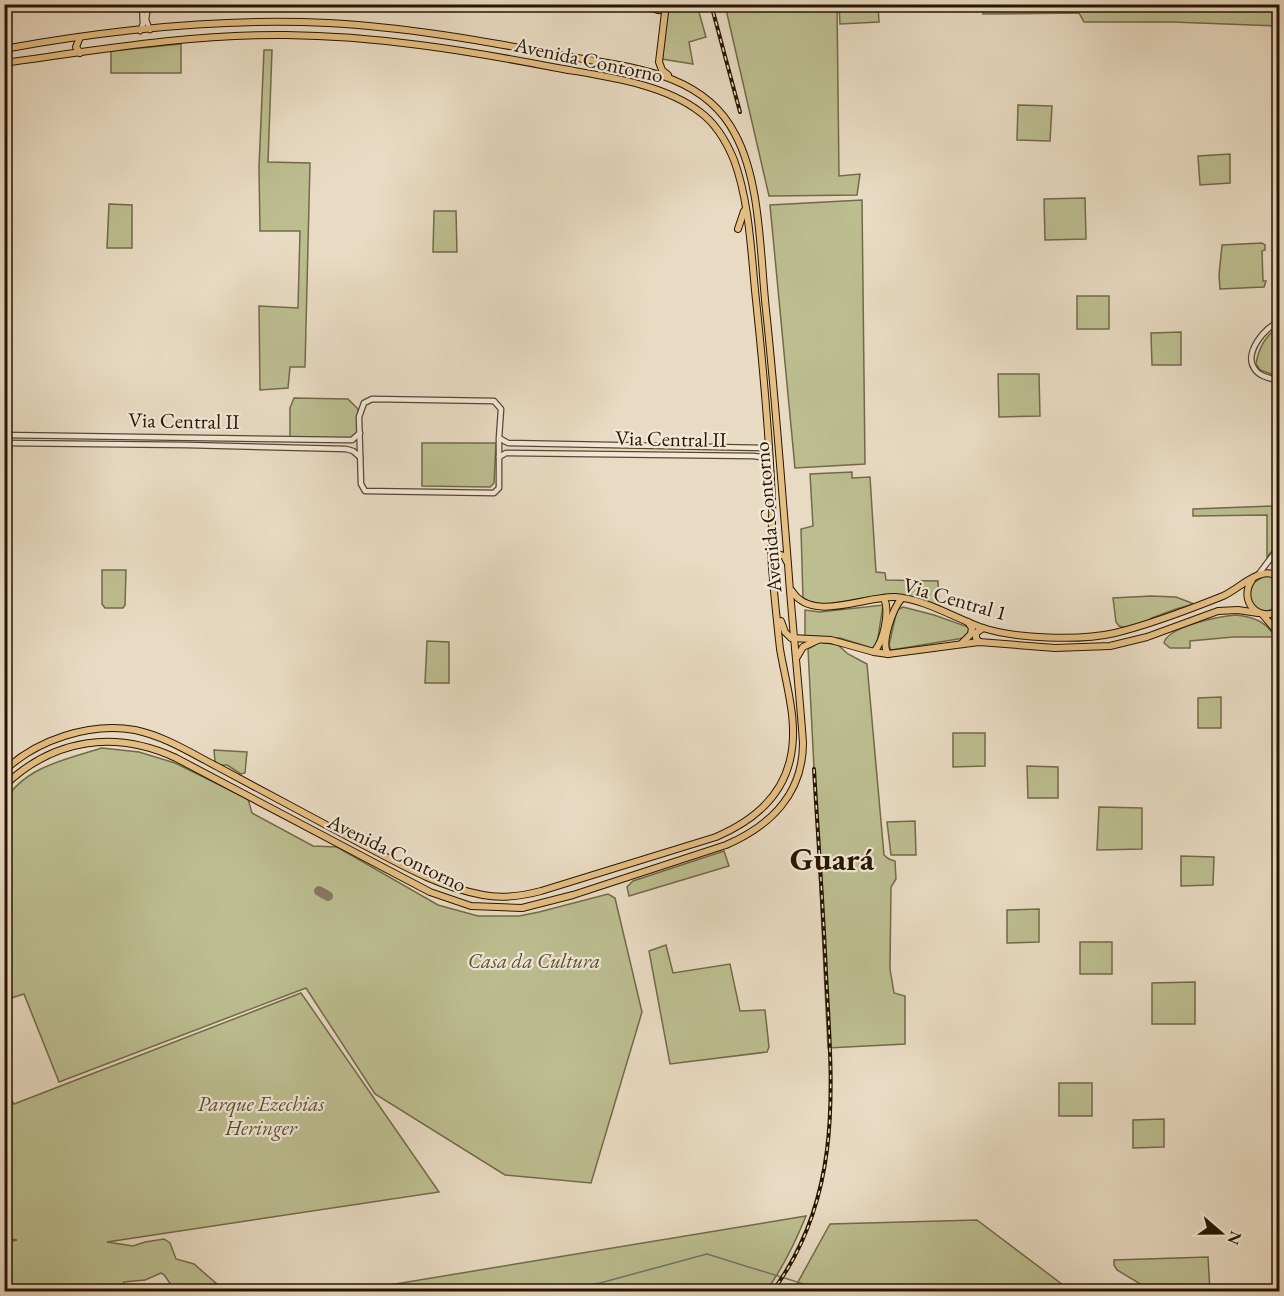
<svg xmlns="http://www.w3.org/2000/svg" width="1284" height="1296" viewBox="0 0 1284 1296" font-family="'EB Garamond',serif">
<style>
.green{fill:#bcbe90;stroke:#726a48;stroke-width:1.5}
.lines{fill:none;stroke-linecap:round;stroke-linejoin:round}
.stream{stroke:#6b7969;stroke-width:1.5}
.taxiway{stroke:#887862;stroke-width:10}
.minor-casing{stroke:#584631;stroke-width:7}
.major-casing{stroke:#271500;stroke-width:8}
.minor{stroke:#f1e8d8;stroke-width:4.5}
.major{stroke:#e4be82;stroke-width:6}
.rail-casing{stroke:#271500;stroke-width:4}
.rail{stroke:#f1e8d8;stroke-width:1.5;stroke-dasharray:4.5;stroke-linecap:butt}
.labels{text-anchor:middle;stroke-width:4.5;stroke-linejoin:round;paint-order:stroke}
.street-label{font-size:21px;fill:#271500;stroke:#f1e8d8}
.park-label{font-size:21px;font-style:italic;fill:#5b5032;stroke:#f1e8d8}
.town-label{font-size:33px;font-weight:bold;fill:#271500;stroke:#f1e8d8}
</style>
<rect width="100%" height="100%" fill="#e9dbc3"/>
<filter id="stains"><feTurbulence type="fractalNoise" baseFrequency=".00333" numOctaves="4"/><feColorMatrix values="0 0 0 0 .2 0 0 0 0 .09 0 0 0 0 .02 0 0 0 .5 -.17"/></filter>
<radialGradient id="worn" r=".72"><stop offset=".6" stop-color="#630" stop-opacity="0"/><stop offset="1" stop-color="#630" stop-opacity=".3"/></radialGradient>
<g class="green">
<polygon points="634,5 697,5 706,37 689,42 693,64 662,59 667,15 633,8"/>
<polygon points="725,5 837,5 839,176 860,174 857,195 769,196"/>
<polygon points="839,5 878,5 879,22 840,24"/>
<polygon points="982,5 1256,5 1279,6 1279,26 1172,22 1084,22 1079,13 983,14"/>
<polygon points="181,44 181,73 111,73 111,51"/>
<polygon points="264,50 272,50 268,162 310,163 305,367 290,367 288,388 260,390 259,306 298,308 300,231 260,231 259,167"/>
<polygon points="1018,105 1052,106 1050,141 1017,140"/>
<polygon points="1230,154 1230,183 1200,185 1198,156"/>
<polygon points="1085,198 1086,239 1045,240 1044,199"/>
<polygon points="862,200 865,464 795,468 770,205"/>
<polygon points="109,204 132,205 132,248 107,248"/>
<polygon points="434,211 456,211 457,252 433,252"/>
<polygon points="1262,243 1265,245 1265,250 1262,251 1263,281 1266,281 1264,287 1220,289 1219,275 1222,245"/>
<rect x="1077" y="296" width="32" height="33"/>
<path d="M1279 328H1280L1279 377 1260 370 1256 364C1258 350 1266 333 1279 328Z"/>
<polygon points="1181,332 1181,365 1152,365 1151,333"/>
<polygon points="998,374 1039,374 1040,416 999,417"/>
<polygon points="294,398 348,399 358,409 358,434 351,441 290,439 290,408"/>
<polygon points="422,443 496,443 494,483 490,487 422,486"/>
<polygon points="852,472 852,478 870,477 876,572 885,573 886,580 938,581 939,609 915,597 875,596 822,605 803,599 801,529 813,526 810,474"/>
<polygon points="1279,500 1279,543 1267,557 1267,515 1193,516 1193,509 1275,506"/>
<polygon points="102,570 126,570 125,605 123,608 105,608 102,604"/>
<polygon points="1264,576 1270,576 1279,581 1279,607 1264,612 1255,608 1249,596 1253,583"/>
<polygon points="1151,596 1176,597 1194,604 1176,609 1152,618 1143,624 1126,628 1119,626 1116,622 1113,598"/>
<polygon points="883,605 877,644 872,648 840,638 805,636 805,610 820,612"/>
<polygon points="903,607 934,615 968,627 970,630 964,638 891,650 889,645 897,610"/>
<path d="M1236 615C1253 617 1266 621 1275 637H1233L1190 641V648H1170L1164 643C1167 627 1220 616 1236 615Z"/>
<polygon points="427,641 449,642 449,683 425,683"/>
<polygon points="820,642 838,645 848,654 867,664 884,855 889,859 895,861 896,879 891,887 890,969 894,993 905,996 905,1044 828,1048 808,649"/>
<polygon points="1221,697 1221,728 1198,728 1198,698"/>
<polygon points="953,733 985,733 985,766 953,767"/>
<path d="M102 748 139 752 175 763 248 799 252 813 313 846 337 847 438 905 478 916H519L539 912 608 894 615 898 642 1012 591 1183 505 1175 375 1094 306 988 59 1082 24 994 5 1000V801C24 767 67 759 102 748Z"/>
<polygon points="214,750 247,752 245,773 241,774 227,765 220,765 215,762"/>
<polygon points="1027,766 1058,767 1058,798 1028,798"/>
<polygon points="1099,807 1142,808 1142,849 1097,850"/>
<polygon points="915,821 916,855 891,855 887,822"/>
<polygon points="724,851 729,866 629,896 627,887 633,881"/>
<polygon points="1181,856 1214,857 1213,885 1181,886"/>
<polygon points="1039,909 1039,942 1007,943 1007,910"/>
<rect x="1080" y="942" width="32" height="32"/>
<polygon points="666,945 673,973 730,964 740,1011 765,1010 769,1047 767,1052 670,1064 649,951"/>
<polygon points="1195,982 1195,1024 1152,1024 1152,983"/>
<path d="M301 993 439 1192 107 1242 133 1246 145 1242 164 1239 170 1243 176 1259 194 1264 217 1284 220 1291C205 1292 187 1295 174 1287 167 1283 168 1276 161 1273L145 1280 124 1282 118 1291H15L12 1283 5 1275V1243L17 1240 5 1238V1091L14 1104Z"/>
<rect x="1059" y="1083" width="33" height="33"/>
<polygon points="1164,1119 1164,1147 1133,1148 1133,1120"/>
<path d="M806 1216C795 1243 783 1268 766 1291H353Z"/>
<polygon points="977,1220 1071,1291 793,1291 830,1224"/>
<polygon points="1208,1257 1210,1291 1152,1291 1117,1270 1114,1265 1114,1260"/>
</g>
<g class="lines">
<polyline class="stream" points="538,1292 600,1283 707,1254 810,1286 817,1292"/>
<polyline class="taxiway" points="319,891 328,896"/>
<defs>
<g id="minor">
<polyline points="148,4 146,20 150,30"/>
<polyline points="140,31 143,24 142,4"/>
<path d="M1280 322C1265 326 1244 353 1254 368 1259 377 1270 378 1280 381"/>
<polyline points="4,435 346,440 352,440 360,433"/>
<polyline points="499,438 499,488 494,493 365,491 361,484 359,417 364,403 372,399 494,401 501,409 499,438 508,443 768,448"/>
<polyline points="4,443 187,445 346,449 353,451 360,457"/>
<polyline points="499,457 506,453 753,456 761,457 769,464"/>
<polyline points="1258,575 1280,546"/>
</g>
<g id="major">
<polyline points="655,4 658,10 664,9"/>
<polyline points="666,4 659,62 662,70 668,75"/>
<polyline points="80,37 76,47 80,53"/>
<path d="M4 49C109 30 222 18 328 23 406 27 483 41 560 55 623 67 702 69 735 134 761 182 760 255 766 310 775 394 781 479 788 564 792 624 799 684 803 743 803 794 770 826 726 845L573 895 522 908 471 906 430 892 176 758C115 730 54 738 4 786"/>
<path d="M4 63C98 50 191 34 286 35 376 36 464 50 552 67 600 76 661 82 700 112 715 123 727 143 734 160 750 204 751 254 756 300 763 366 769 434 772 500 773 523 770 545 772 567 774 595 777 622 780 649 786 685 799 723 790 760 781 799 751 822 716 837L541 891C522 896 503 899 483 895 438 887 398 863 358 842 311 817 265 792 218 767 191 753 164 736 135 730 90 722 36 740 4 771"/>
<polyline points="738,229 744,211"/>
<polyline points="773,561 778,554 784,556 787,562"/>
<path d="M1252 580C1238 600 1258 624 1280 610"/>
<path d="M792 591C812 623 864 596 895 597 924 599 953 617 980 627 1015 639 1080 641 1115 633 1152 624 1188 610 1223 596 1236 590 1249 577 1262 574 1269 572 1274 574 1280 577"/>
<polyline points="1263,615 1280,635"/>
<polyline points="781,621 785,632 791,638 831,640 874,652 888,654 979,642 1055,648 1110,646 1147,637 1218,611 1238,610 1258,613"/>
<polyline points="979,642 976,638 976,633 983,628"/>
<polyline points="962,643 971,634 972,628 968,622"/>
<path d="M874 652C884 640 890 612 884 598"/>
<path d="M888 654C880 643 893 608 902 598"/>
<polyline points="797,657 803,647 818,640"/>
</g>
</defs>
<use href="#minor" class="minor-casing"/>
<use href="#major" class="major-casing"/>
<use href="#minor" class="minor"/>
<use href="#major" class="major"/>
<defs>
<g id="rail">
<polyline points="711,4 740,112"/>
<path d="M772 1292C844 1195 832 1086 826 973 823 905 818 837 814 769"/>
</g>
</defs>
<use href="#rail" class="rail-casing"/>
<use href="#rail" class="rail"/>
</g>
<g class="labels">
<g class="street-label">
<text transform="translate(589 60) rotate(12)" y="7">Avenida Contorno</text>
<text transform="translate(184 421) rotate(1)" y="7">Via Central II</text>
<text transform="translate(671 439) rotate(1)" y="7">Via Central II</text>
<text transform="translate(768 517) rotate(-95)" y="7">Avenida Contorno</text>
<text transform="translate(955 599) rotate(16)" y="7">Via Central 1</text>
<text transform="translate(397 853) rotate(26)" y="7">Avenida Contorno</text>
</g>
<g class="park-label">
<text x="534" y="968">Casa da Cultura</text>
<text x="261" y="1111">Parque Ezechias<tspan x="261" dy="24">Heringer</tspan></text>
</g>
<g class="town-label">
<text x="832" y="870">Guará</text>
</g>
</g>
<rect width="1284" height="1296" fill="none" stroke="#e9dbc3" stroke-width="24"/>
<rect x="6" y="6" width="1272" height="1284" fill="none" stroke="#271500" stroke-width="3"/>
<rect x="12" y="12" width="1260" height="1272" fill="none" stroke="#271500" stroke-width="1.5"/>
<g transform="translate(1221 1233) rotate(110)" stroke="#f1e8d8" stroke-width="4.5" paint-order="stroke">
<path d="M0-4.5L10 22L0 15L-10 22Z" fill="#271500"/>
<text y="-9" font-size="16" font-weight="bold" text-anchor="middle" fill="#271500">N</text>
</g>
<rect width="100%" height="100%" filter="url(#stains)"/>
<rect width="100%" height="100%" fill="url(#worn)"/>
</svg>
